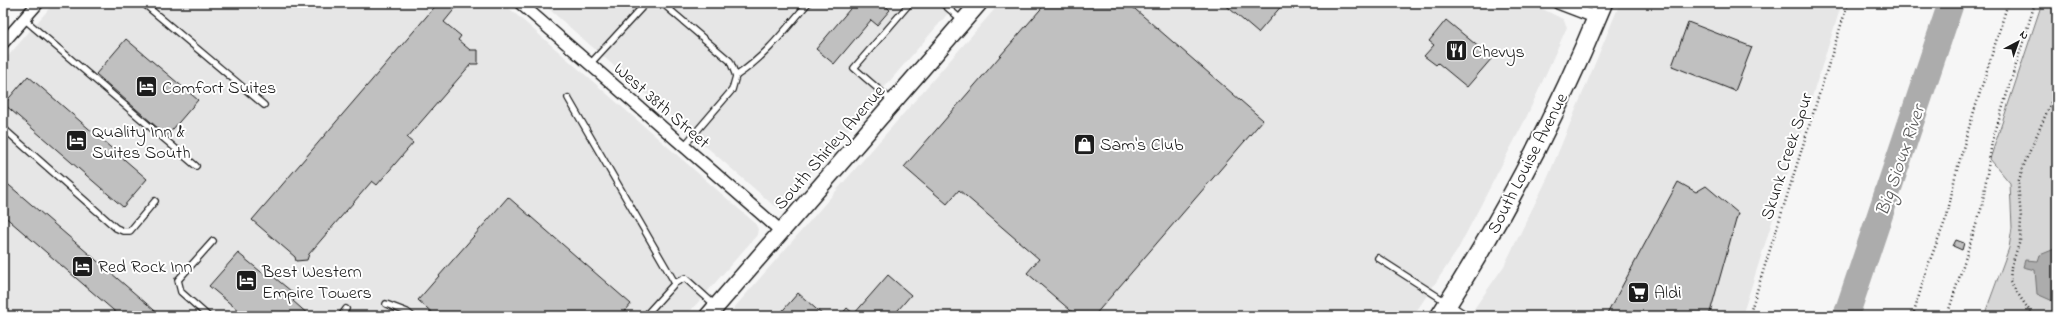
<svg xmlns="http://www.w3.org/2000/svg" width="2060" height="319" viewBox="0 0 2060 319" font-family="'Indie Flower',sans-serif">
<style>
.built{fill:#e6e6e6}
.green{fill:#d6d6d6;stroke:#797979}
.water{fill:#acacac;stroke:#727272}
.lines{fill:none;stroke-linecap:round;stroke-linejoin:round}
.river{stroke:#acacac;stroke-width:26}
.building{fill:#c0c0c0;stroke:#1c1c1c}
.lane-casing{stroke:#1c1c1c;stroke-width:8}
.street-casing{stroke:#1c1c1c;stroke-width:14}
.secondary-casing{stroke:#1c1c1c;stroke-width:19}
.primary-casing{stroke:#1c1c1c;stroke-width:21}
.path{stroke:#1c1c1c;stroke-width:2.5;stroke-dasharray:1 3;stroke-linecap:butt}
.lane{stroke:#fff;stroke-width:5.5}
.street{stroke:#fff;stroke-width:11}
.secondary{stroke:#fff;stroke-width:16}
.primary{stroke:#fff;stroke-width:18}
.labels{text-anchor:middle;stroke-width:4;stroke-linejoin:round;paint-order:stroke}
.poi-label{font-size:18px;fill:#1c1c1c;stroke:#fff;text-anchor:start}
.street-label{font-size:18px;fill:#1c1c1c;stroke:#fff}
.water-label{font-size:19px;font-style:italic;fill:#5d5d5d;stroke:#fff}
</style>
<rect width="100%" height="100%" fill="#f6f6f6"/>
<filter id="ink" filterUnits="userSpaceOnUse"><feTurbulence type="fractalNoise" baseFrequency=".025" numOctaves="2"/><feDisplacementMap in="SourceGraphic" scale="8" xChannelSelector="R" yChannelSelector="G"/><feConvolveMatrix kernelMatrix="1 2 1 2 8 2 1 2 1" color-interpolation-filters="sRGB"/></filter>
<g filter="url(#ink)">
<g class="built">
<polygon points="54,3 503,3 755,223 758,229 757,235 686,316 3,316 3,62"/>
<polygon points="542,3 957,3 783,205 778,207 773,205"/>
<polygon points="1000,3 1530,3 1563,19 1567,27 1526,118 1457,251 1413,316 727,316"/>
<polygon points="1620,3 1842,3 1742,316 1469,316 1504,266 1548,177"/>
</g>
<polygon class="green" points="2042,3 2057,3 2057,316 1984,316 2009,248 2012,228 2010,183 1990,159"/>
<polygon class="water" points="2057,248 2057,301 2055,302 2037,294 2035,270 2023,267 2025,260 2038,261 2040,255"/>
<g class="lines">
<polyline class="river" points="1846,316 1951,3"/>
</g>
<g class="building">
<polygon points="438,3 454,3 457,6 444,22 461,36 458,40 470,50 478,50 478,64 471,64 407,138 413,143 377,185 372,181 309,254 307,260 296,261 295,257 252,220"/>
<polygon points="855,3 882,3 890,10 877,25 871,20 834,64 816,49"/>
<polygon points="1046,3 1128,3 1263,120 1094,316 1077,316 1027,273 1039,259 959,190 947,204 904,167"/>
<polygon points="1223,3 1284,3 1258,33"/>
<polygon points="1446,20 1492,58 1467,87 1438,63 1436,65 1424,56 1434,45 1429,41"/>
<polygon points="1688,22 1752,47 1735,91 1672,66"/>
<polygon points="126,39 198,100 167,136 96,74"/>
<polygon points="28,76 147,179 123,207 4,104"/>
<polygon points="3,180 161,316 120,316 3,215"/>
<polygon points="1678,182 1696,192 1706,186 1738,213 1709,316 1606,316"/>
<polygon points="508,197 631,304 621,316 436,316 418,300"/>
<polygon points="1956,240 1964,243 1962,250 1953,246"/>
<polygon points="238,253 266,276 269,273 297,296 293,301 310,316 245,316 209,286"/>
<polygon points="888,275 911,295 893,316 840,316 847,308 854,314"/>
<polygon points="798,293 824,316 778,316"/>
</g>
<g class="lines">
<defs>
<g id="lane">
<polyline points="143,3 264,105"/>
<polyline points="662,3 730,61 736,76 732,90 684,146"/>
<polyline points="942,3 962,20"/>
<polyline points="24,19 196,166"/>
<polyline points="590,64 646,3"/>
<path d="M736 76C765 57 786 29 808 3"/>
<polyline points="568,98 675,283"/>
<polyline points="892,101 854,68 910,3"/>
<polyline points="3,128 116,228 123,231 130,231 155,201"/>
<polyline points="1378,258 1468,316"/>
<polyline points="386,304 407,312 412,316"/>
<polyline points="208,316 181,292 178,280 213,241"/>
<polyline points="341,316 346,309"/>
<polyline points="645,316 675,283 685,278 716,306"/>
</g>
<g id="street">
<polyline points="520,3 782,232"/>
<polyline points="1558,3 1597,18"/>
<polyline points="3,43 38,3"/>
</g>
<polyline id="secondary" points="708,316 979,3"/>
<path id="primary" d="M1440 316C1504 217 1558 113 1603 3"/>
</defs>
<use href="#lane" class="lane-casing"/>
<use href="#street" class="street-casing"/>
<use href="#secondary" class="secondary-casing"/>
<use href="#primary" class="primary-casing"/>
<g class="path">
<polyline points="1749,316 1848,3"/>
<polyline points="1913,316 1927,268 1947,216 1955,177 1967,134 2008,3"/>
<polyline points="1947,316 1982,206 1992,142 2035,3"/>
<polyline points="2033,316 2010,282 2011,267 2020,241 2021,218 2018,183 2025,162 2057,89"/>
</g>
<use href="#lane" class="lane"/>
<use href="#street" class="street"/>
<use href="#secondary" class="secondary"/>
<use href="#primary" class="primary"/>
</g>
</g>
<defs>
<symbol id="restaurant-square" viewBox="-11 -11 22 22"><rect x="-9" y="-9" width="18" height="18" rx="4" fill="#1c1c1c" stroke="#fff"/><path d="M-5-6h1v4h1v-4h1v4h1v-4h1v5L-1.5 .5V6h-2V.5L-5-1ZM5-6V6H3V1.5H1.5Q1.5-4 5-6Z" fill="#fff"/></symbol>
<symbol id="hotel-square" viewBox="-11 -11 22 22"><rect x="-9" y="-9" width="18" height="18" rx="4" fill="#1c1c1c" stroke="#fff"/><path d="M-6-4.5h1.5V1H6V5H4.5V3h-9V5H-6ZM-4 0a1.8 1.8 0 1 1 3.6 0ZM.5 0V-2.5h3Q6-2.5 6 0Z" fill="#fff"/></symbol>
<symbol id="shop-square" viewBox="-11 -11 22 22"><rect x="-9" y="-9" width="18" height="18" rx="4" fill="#1c1c1c" stroke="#fff"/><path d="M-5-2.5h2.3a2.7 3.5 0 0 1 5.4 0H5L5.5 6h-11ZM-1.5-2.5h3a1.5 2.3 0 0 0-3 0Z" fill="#fff"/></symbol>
<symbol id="supermarket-square" viewBox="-11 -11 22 22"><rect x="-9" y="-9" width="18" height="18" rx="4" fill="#1c1c1c" stroke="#fff"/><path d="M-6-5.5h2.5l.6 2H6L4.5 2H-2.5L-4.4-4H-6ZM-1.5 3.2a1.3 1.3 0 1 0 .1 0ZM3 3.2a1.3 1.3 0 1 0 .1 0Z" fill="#fff"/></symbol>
</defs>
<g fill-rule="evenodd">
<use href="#restaurant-square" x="1444" y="38" width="25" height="25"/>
<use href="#hotel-square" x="134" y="74" width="25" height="25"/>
<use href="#hotel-square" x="64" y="128" width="25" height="25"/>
<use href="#shop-square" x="1072" y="132" width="25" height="25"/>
<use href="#hotel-square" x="70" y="254" width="25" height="25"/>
<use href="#hotel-square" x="234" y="268" width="25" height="25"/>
<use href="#supermarket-square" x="1626" y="280" width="25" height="25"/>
</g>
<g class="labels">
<g class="poi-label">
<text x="1472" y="57">Chevys</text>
<text x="162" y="93">Comfort Suites</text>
<text x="92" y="137">Quality Inn &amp;<tspan x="92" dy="21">Suites South</tspan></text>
<text x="1100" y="150">Sam's Club</text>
<text x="98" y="272">Red Rock Inn</text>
<text x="262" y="277">Best Western<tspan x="262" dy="21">Empire Towers</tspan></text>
<text x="1654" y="298">Aldi</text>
</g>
<g class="street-label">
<text transform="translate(662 105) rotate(41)" y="6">West 38th Street</text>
<text transform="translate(829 147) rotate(-49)" y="6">South Shirley Avenue</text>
<text transform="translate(1786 156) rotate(-72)" y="6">Skunk Creek Spur</text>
<text transform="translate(1527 163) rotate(-63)" y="6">South Louise Avenue</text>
</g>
<g class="water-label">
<text transform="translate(1899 160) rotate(-71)" y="7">Big Sioux River</text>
</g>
</g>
<rect width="2060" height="319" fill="none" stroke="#fff" stroke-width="16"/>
<rect x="8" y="8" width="2044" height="303" fill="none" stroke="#1c1c1c" stroke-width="1.5" filter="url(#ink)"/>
<g transform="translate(2018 42) rotate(41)" stroke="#ffffff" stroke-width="3" paint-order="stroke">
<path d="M0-3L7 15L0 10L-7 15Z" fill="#1c1c1c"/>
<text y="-6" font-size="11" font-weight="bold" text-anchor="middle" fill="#1c1c1c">N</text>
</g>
</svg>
